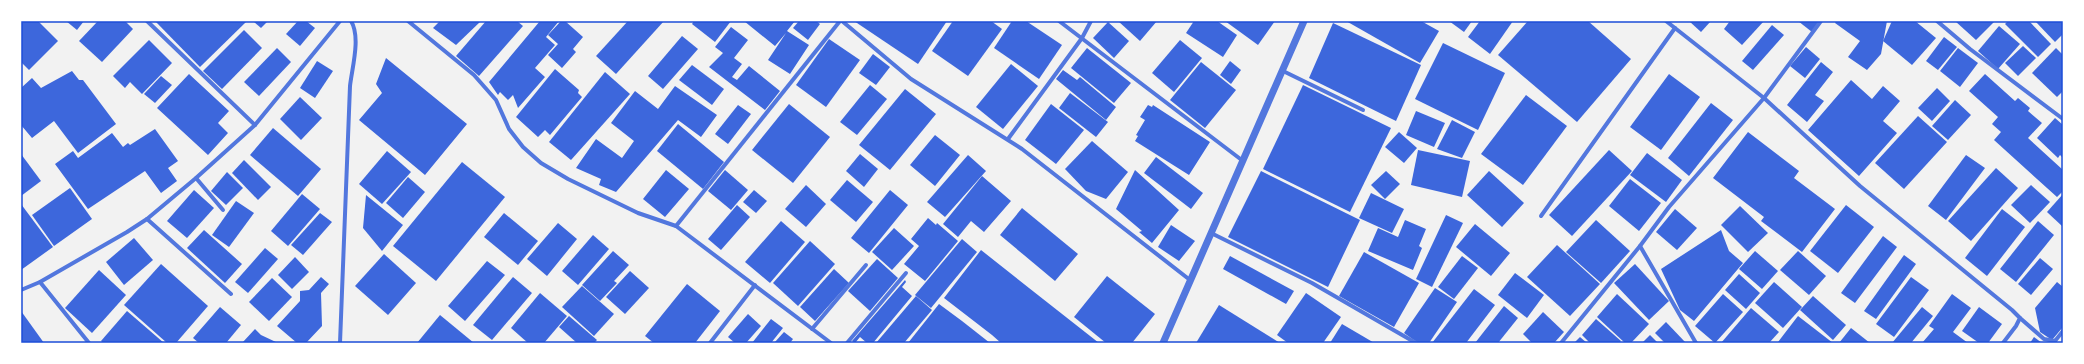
<svg xmlns="http://www.w3.org/2000/svg" width="2084" height="364" viewBox="0 0 2084 364" font-family="'Source Sans 3',sans-serif">
<style>
.building{fill:#3d67dc}
.lines{fill:none;stroke-linecap:round;stroke-linejoin:round}
.minor{stroke:#5277de;stroke-width:4}
.tertiary{stroke:#5277de;stroke-width:7}
.neatline{fill:none;stroke:#1d4ed8;stroke-width:1.5}
</style>
<rect width="100%" height="100%" fill="#f2f2f2"/>
<g class="building">
<polygon points="21,21 38,21 58,41 29,70 21,62"/>
<polygon points="66,21 84,21 77,30"/>
<polygon points="98,21 125,21 133,29 102,62 79,41"/>
<polygon points="155,21 245,21 246,22 200,67"/>
<polygon points="253,21 268,21 261,28"/>
<polygon points="298,21 306,21 315,28 300,46 286,34"/>
<polygon points="440,21 481,21 456,45 433,28"/>
<polygon points="486,21 517,21 523,26 479,76 456,56"/>
<polygon points="540,21 559,21 546,37 555,45 535,68 545,77 518,108 513,95 508,100 500,92 498,95 489,82"/>
<polygon points="561,21 565,21 583,37 573,49 576,52 562,68 548,55 558,44 548,35"/>
<polygon points="628,21 664,21 616,74 596,56"/>
<polygon points="694,21 731,21 715,42 692,24"/>
<polygon points="744,21 795,21 787,31 809,45 790,74 768,60 786,33 775,46"/>
<polygon points="799,21 816,21 820,24 808,40 793,28"/>
<polygon points="854,21 947,21 918,64"/>
<polygon points="953,21 991,21 1002,29 968,76 932,51"/>
<polygon points="1012,21 1026,21 1062,45 1039,79 994,48"/>
<polygon points="1118,21 1157,21 1140,41"/>
<polygon points="1194,21 1217,21 1237,35 1223,57 1186,33"/>
<polygon points="1225,21 1275,21 1258,45"/>
<polygon points="1346,21 1421,21 1439,31 1420,63"/>
<polygon points="1449,21 1472,21 1464,32"/>
<polygon points="1480,21 1513,21 1490,54 1468,37"/>
<polygon points="1528,21 1588,21 1631,59 1577,122 1498,55"/>
<polygon points="1689,21 1711,21 1701,32"/>
<polygon points="1730,21 1764,21 1742,45 1724,29"/>
<polygon points="1798,21 1819,21 1812,32"/>
<polygon points="1836,21 1887,21 1881,54 1867,70 1848,57 1860,41 1835,23"/>
<polygon points="1892,21 1915,21 1936,38 1912,65 1883,41"/>
<polygon points="1955,21 1995,21 1976,40"/>
<polygon points="2008,21 2029,21 2051,44 2038,57 2005,24"/>
<polygon points="2035,21 2063,21 2063,34 2055,42"/>
<polygon points="1108,22 1129,41 1114,58 1093,38"/>
<polygon points="1333,23 1421,65 1396,121 1309,78"/>
<polygon points="1772,25 1784,35 1753,70 1742,61"/>
<polygon points="1999,26 2020,44 1998,69 1978,51"/>
<polygon points="731,27 748,40 734,58 742,64 732,77 737,80 749,66 780,91 765,110 709,67 723,53 715,47"/>
<polygon points="244,30 262,48 222,89 203,71"/>
<polygon points="682,36 698,49 663,89 648,76"/>
<polygon points="1944,37 1957,47 1938,70 1926,61"/>
<polygon points="829,39 860,60 826,107 796,85"/>
<polygon points="149,40 172,63 142,94 130,82 125,88 113,76"/>
<polygon points="1180,40 1202,58 1174,92 1152,73"/>
<polygon points="1443,43 1505,73 1478,130 1415,99"/>
<polygon points="2023,46 2036,58 2018,76 2005,63"/>
<polygon points="1806,47 1820,59 1805,78 1790,66"/>
<polygon points="277,48 291,62 259,96 244,82"/>
<polygon points="1087,48 1131,83 1114,103 1071,68"/>
<polygon points="1958,48 1978,63 1960,87 1940,71"/>
<polygon points="2056,48 2063,55 2063,91 2057,97 2032,73"/>
<polygon points="873,54 890,67 876,85 859,73"/>
<polygon points="386,58 467,124 425,175 359,120 382,93 376,84"/>
<polygon points="317,61 333,71 315,98 300,88"/>
<polygon points="1230,61 1241,70 1231,84 1220,75"/>
<polygon points="1201,62 1236,90 1205,128 1170,100"/>
<polygon points="1821,62 1833,72 1815,95 1824,101 1807,122 1787,105"/>
<polygon points="1011,64 1038,86 1003,129 976,107"/>
<polygon points="692,65 724,89 712,105 679,80"/>
<polygon points="555,69 579,90 578,93 582,97 550,135 545,130 538,137 516,117"/>
<polygon points="1063,70 1077,80 1080,77 1116,107 1106,120 1056,79"/>
<polygon points="72,71 79,80 83,80 116,124 78,153 54,121 32,138 21,125 21,88 32,78 41,88"/>
<polygon points="605,72 630,94 571,160 549,142"/>
<polygon points="189,74 229,111 218,123 228,133 208,155 157,108"/>
<polygon points="1669,74 1700,97 1661,150 1630,127"/>
<polygon points="1985,74 2015,101 2018,98 2030,108 2028,111 2042,123 2028,138 2063,170 2063,191 2057,197 1994,140 2001,132 1992,124 1998,117 1969,91"/>
<polygon points="161,76 172,85 155,103 144,94"/>
<polygon points="1851,80 1872,99 1883,86 1900,101 1883,121 1897,133 1859,176 1808,130"/>
<polygon points="870,85 887,99 857,135 840,122"/>
<polygon points="1303,85 1391,128 1350,212 1263,169"/>
<polygon points="675,86 717,115 701,137 678,120 616,192 599,185 601,179 576,168 596,139 622,158 634,141 611,123 635,91 658,109"/>
<polygon points="1937,88 1950,101 1932,121 1918,108"/>
<polygon points="905,89 936,114 890,170 859,145"/>
<polygon points="1070,93 1108,122 1096,137 1059,108"/>
<polygon points="1526,95 1567,126 1523,185 1481,154"/>
<polygon points="300,97 322,118 301,140 280,119"/>
<polygon points="1955,100 1971,115 1948,140 1932,126"/>
<polygon points="1711,103 1733,120 1689,176 1668,158"/>
<polygon points="789,104 830,137 793,183 752,150"/>
<polygon points="1051,104 1084,130 1056,164 1025,140"/>
<polygon points="738,105 751,114 728,144 715,134"/>
<polygon points="1148,105 1152,107 1153,105 1210,142 1189,175 1135,141 1138,136 1136,135 1145,120 1140,117"/>
<polygon points="1416,111 1445,123 1434,147 1406,135"/>
<polygon points="1918,116 1947,142 1904,189 1875,163"/>
<polygon points="2055,118 2063,125 2063,158 2060,155 2058,158 2037,138"/>
<polygon points="1452,120 1475,132 1462,158 1437,149"/>
<polygon points="678,124 724,162 703,189 657,151"/>
<polygon points="273,128 321,169 298,196 250,155"/>
<polygon points="155,129 178,161 168,168 177,181 161,193 145,171 88,209 55,164 73,151 78,158 112,133 123,147 128,143 130,145"/>
<polygon points="1399,132 1417,148 1404,163 1385,147"/>
<polygon points="1748,132 1799,171 1794,178 1835,209 1802,252 1761,221 1764,217 1713,178"/>
<polygon points="935,135 960,155 935,186 910,165"/>
<polygon points="1092,141 1128,172 1106,199 1086,191 1065,169"/>
<polygon points="1418,150 1470,161 1462,197 1411,185"/>
<polygon points="1609,150 1632,171 1572,236 1549,215"/>
<polygon points="387,151 411,172 382,204 359,184"/>
<polygon points="1647,153 1682,180 1666,202 1630,175"/>
<polygon points="21,154 41,181 21,196"/>
<polygon points="860,154 878,169 864,187 846,171"/>
<polygon points="968,155 986,171 945,217 927,202"/>
<polygon points="1966,155 1985,168 1946,220 1928,206"/>
<polygon points="1156,157 1203,193 1191,209 1144,173"/>
<polygon points="244,160 271,187 258,200 232,173"/>
<polygon points="462,162 505,197 436,281 393,246"/>
<polygon points="1996,168 2018,188 1971,241 1948,221"/>
<polygon points="666,170 689,189 665,217 643,199"/>
<polygon points="725,170 748,190 731,210 708,191"/>
<polygon points="1135,170 1179,210 1152,243 1139,232 1142,231 1116,209"/>
<polygon points="1261,171 1360,220 1328,287 1228,237"/>
<polygon points="1386,171 1400,184 1385,199 1371,185"/>
<polygon points="1489,171 1524,203 1502,227 1467,195"/>
<polygon points="227,172 243,188 226,205 211,191"/>
<polygon points="982,176 1011,201 984,232 971,221 958,237 943,224"/>
<polygon points="408,177 425,192 403,218 386,203"/>
<polygon points="1630,179 1661,203 1639,231 1609,206"/>
<polygon points="847,180 873,202 856,222 830,200"/>
<polygon points="806,185 826,204 806,227 785,209"/>
<polygon points="2031,185 2050,202 2030,223 2011,205"/>
<polygon points="70,188 92,219 54,246 32,215"/>
<polygon points="194,190 214,208 187,238 167,221"/>
<polygon points="754,190 767,201 756,213 743,202"/>
<polygon points="890,190 908,205 869,253 851,238"/>
<polygon points="1371,193 1404,209 1392,233 1359,218"/>
<polygon points="302,194 320,209 288,246 271,231"/>
<polygon points="2063,194 2063,227 2047,212"/>
<polygon points="366,195 403,225 382,251 363,228"/>
<polygon points="236,201 254,213 229,247 212,235"/>
<polygon points="21,204 53,247 21,270"/>
<polygon points="737,205 750,217 721,250 708,239"/>
<polygon points="1846,205 1874,227 1838,273 1810,251"/>
<polygon points="1740,206 1768,233 1748,252 1721,225"/>
<polygon points="1022,208 1078,254 1055,281 1000,235"/>
<polygon points="1675,209 1697,228 1677,250 1656,232"/>
<polygon points="2002,209 2025,227 1987,276 1965,258"/>
<polygon points="320,213 332,222 303,255 291,245"/>
<polygon points="504,213 538,241 518,265 484,237"/>
<polygon points="1446,215 1463,223 1432,287 1416,279"/>
<polygon points="928,218 936,225 937,223 958,241 925,281 904,264 919,246 911,239"/>
<polygon points="1405,220 1426,229 1419,246 1422,248 1413,270 1368,251 1378,228 1398,237"/>
<polygon points="1596,220 1630,251 1601,283 1566,252"/>
<polygon points="781,221 805,242 770,283 745,262"/>
<polygon points="2038,221 2054,235 2016,282 2000,269"/>
<polygon points="558,223 577,239 547,276 527,259"/>
<polygon points="1475,224 1510,253 1491,276 1456,247"/>
<polygon points="1171,225 1195,241 1179,261 1158,247"/>
<polygon points="894,228 914,246 892,270 872,252"/>
<polygon points="204,230 242,264 225,283 187,248"/>
<polygon points="1721,230 1729,251 1743,263 1694,321 1680,310 1661,269"/>
<polygon points="593,235 609,249 578,285 562,271"/>
<polygon points="1883,236 1897,247 1855,303 1841,293"/>
<polygon points="134,238 153,260 124,285 106,262"/>
<polygon points="962,239 977,252 931,308 915,295"/>
<polygon points="810,241 835,264 798,306 773,283"/>
<polygon points="1557,245 1600,284 1570,316 1527,277"/>
<polygon points="265,248 278,259 248,293 235,282"/>
<polygon points="981,250 1029,288 1099,343 1001,343 992,335 944,298"/>
<polygon points="613,251 629,265 614,281 617,283 600,301 582,285"/>
<polygon points="1755,251 1778,271 1762,289 1739,269"/>
<polygon points="1798,251 1826,276 1809,295 1780,270"/>
<polygon points="1364,252 1419,283 1394,327 1339,296"/>
<polygon points="384,254 416,283 388,315 355,286"/>
<polygon points="1904,255 1916,264 1876,319 1864,311"/>
<polygon points="1230,256 1294,291 1286,304 1223,269"/>
<polygon points="1462,256 1478,268 1454,299 1438,287"/>
<polygon points="295,257 309,272 292,289 278,275"/>
<polygon points="2040,258 2053,269 2031,295 2018,284"/>
<polygon points="877,259 898,278 870,311 848,291"/>
<polygon points="487,261 505,275 465,321 448,306"/>
<polygon points="161,264 208,306 176,343 167,343 124,305"/>
<polygon points="1635,264 1669,301 1649,320 1614,283"/>
<polygon points="834,269 849,283 815,321 800,307"/>
<polygon points="99,270 126,295 92,333 65,308"/>
<polygon points="630,271 649,288 625,314 606,297"/>
<polygon points="1515,273 1544,295 1527,318 1498,295"/>
<polygon points="1739,274 1760,293 1746,309 1725,290"/>
<polygon points="1107,276 1155,314 1132,343 1106,343 1074,317"/>
<polygon points="321,277 329,284 321,293 322,326 306,343 297,343 277,326 300,301 300,291 309,290"/>
<polygon points="513,277 532,293 492,340 473,325"/>
<polygon points="1911,277 1929,290 1894,337 1876,324"/>
<polygon points="272,278 292,297 269,321 249,302"/>
<polygon points="905,280 906,282 902,287 912,296 873,343 867,343 860,337 855,343 852,341"/>
<polygon points="1774,282 1802,307 1783,328 1755,303"/>
<polygon points="2057,282 2063,287 2063,327 2052,340 2040,332 2035,308"/>
<polygon points="687,284 720,311 695,343 654,343 645,336"/>
<polygon points="582,286 614,314 594,336 562,307"/>
<polygon points="1435,288 1457,302 1429,343 1418,343 1404,333"/>
<polygon points="1474,289 1495,305 1466,343 1432,343"/>
<polygon points="540,293 567,316 544,343 528,343 511,328"/>
<polygon points="1306,293 1341,317 1323,343 1288,343 1277,335"/>
<polygon points="1617,294 1649,324 1631,343 1625,343 1597,317"/>
<polygon points="1723,294 1743,312 1715,343 1695,326"/>
<polygon points="1952,294 1971,308 1953,332 1968,343 1922,343 1934,329 1929,326"/>
<polygon points="916,296 932,310 904,343 876,343"/>
<polygon points="1813,296 1846,325 1833,340 1800,310"/>
<polygon points="939,304 962,321 990,343 908,343"/>
<polygon points="1219,305 1280,343 1196,343"/>
<polygon points="1504,306 1518,318 1498,343 1475,343"/>
<polygon points="220,307 241,325 226,343 199,343 193,338"/>
<polygon points="1922,307 1933,316 1911,343 1892,343"/>
<polygon points="1979,307 2002,324 1988,343 1979,343 1962,331"/>
<polygon points="1751,308 1779,332 1769,343 1721,343"/>
<polygon points="21,311 44,343 21,343"/>
<polygon points="127,311 164,343 103,343 101,341"/>
<polygon points="1543,312 1564,332 1554,343 1532,343 1523,334"/>
<polygon points="748,314 761,326 746,343 735,343 728,337"/>
<polygon points="440,315 474,343 417,343"/>
<polygon points="569,316 597,340 594,343 577,343 559,327"/>
<polygon points="1798,316 1833,343 1778,342"/>
<polygon points="771,319 783,328 771,343 752,343"/>
<polygon points="1596,319 1621,341 1619,343 1590,343 1582,335"/>
<polygon points="1666,322 1686,343 1665,343 1655,333"/>
<polygon points="1342,324 1371,341 1374,343 1330,343"/>
<polygon points="1851,328 1870,343 1839,343"/>
<polygon points="255,329 261,335 278,343 242,343"/>
<polygon points="784,332 793,339 790,343 774,343"/>
<polygon points="1650,335 1658,343 1642,343"/>
<polygon points="1580,337 1587,343 1574,343"/>
<polygon points="2034,337 2042,343 2030,343"/>
</g>
<g class="lines">
<g class="minor">
<polyline points="147,21 255,125"/>
<polyline points="408,21 474,75 496,100 509,129 523,147 541,163 568,179 638,213 676,226 831,343"/>
<polyline points="842,21 911,79 1022,149 1190,280"/>
<polyline points="1059,21 1243,161"/>
<polyline points="1666,21 1764,98 1860,186 2012,310 2020,318 2016,326 2003,343"/>
<polyline points="1937,21 1970,49 2063,119"/>
<polyline points="1283,71 1363,110"/>
<polyline points="1008,139 1082,38 1091,21"/>
<polyline points="196,178 223,210"/>
<polyline points="1541,216 1675,28"/>
<polyline points="147,219 231,294"/>
<polyline points="676,226 840,21"/>
<polyline points="1211,233 1312,283 1416,343"/>
<polyline points="1640,246 1696,343"/>
<polyline points="40,282 89,343"/>
<polyline points="21,290 40,282 127,232 147,219 196,178 255,125 340,21"/>
<polyline points="2020,318 2044,339 2055,341 2063,331"/>
<polyline points="812,329 866,265"/>
<path d="M340 343 350 86C352 68 361 37 351 21"/>
<polyline points="710,343 755,285"/>
<polyline points="847,343 906,273"/>
<polyline points="1561,343 1640,246 1669,207 1764,98 1821,21"/>
</g>
<polyline class="tertiary" points="1163,343 1304,21"/>
</g>
<rect width="2084" height="364" fill="none" stroke="#ffffff" stroke-width="44"/>
<rect x="22" y="22" width="2040" height="320" class="neatline"/>
</svg>
